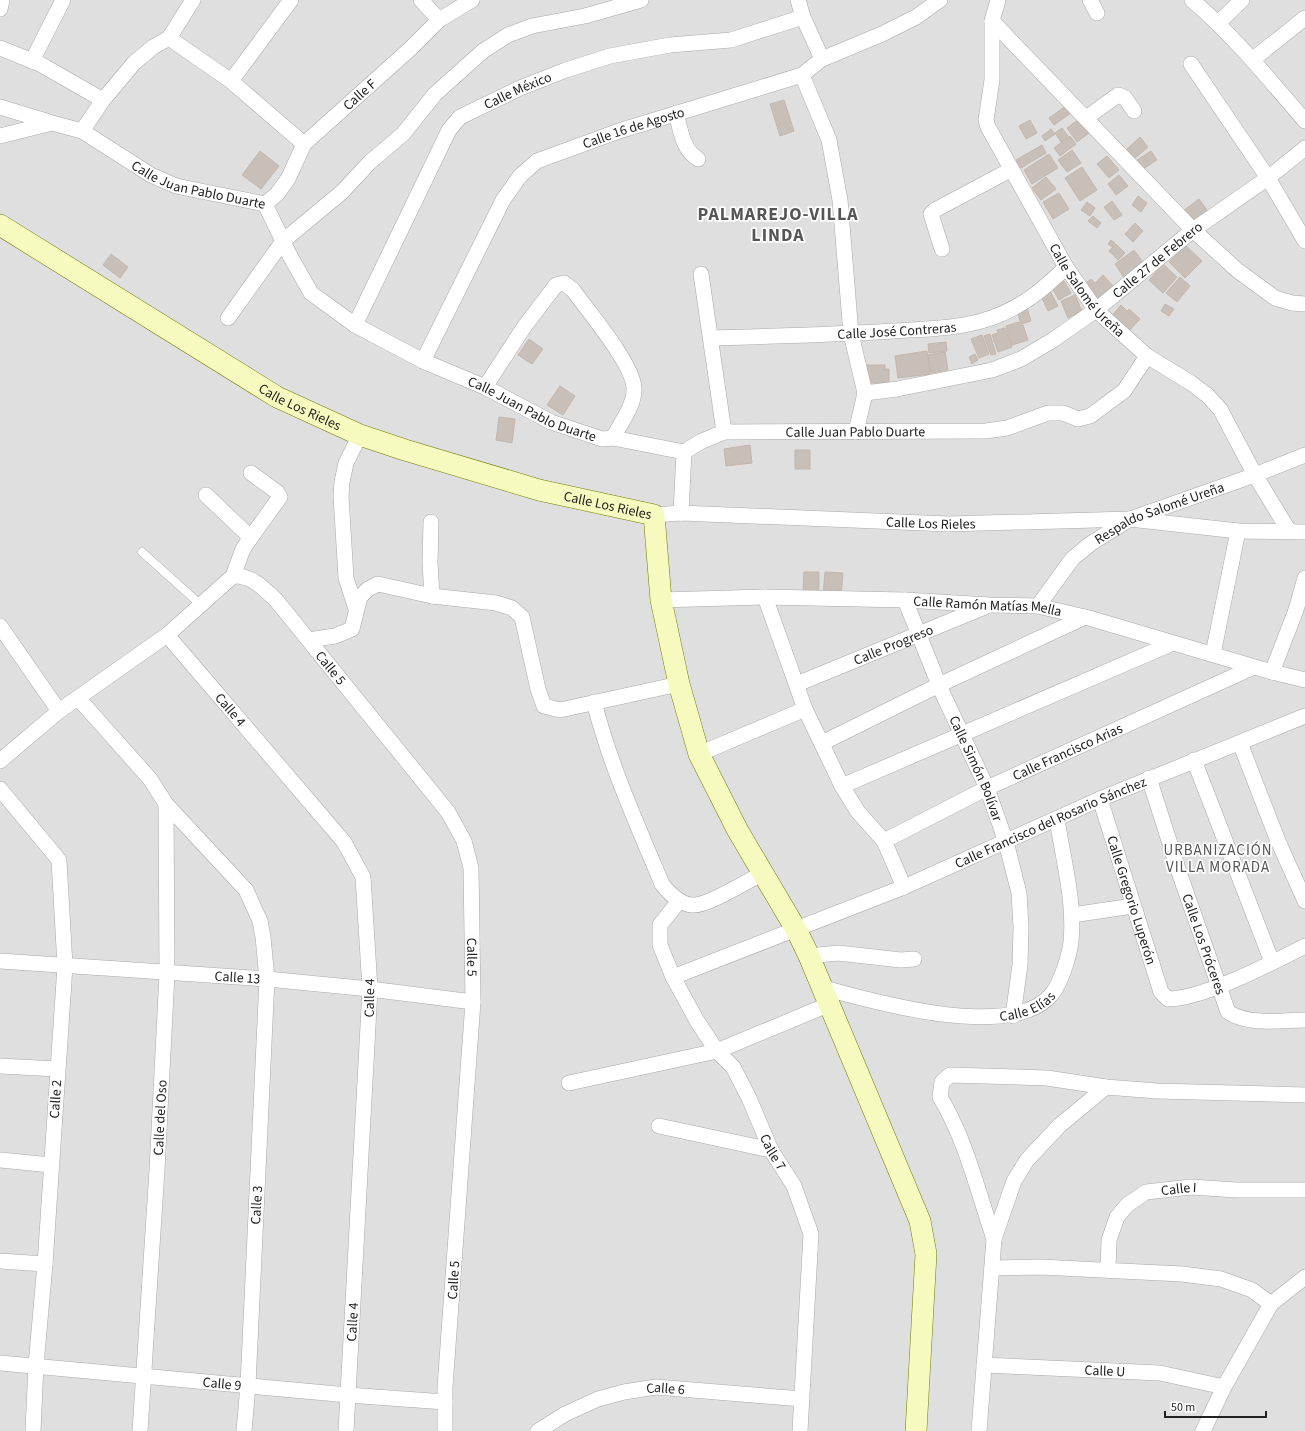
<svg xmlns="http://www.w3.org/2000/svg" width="1305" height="1431" viewBox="0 0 1305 1431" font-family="'Source Sans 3',sans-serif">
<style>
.residential{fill:#e0dfdf}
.building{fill:#c7bfb8;stroke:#c4b6ab}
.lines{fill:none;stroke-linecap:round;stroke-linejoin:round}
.lane-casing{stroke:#a9a9a9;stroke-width:9}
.street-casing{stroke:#a9a9a9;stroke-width:16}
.secondary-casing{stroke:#707d05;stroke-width:22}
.lane{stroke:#fff;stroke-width:8}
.street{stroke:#fff;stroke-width:15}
.secondary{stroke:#f7fabf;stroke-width:21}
.labels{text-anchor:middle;stroke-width:3.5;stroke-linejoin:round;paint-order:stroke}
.street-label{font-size:14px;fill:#222;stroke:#fff}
.neighbourhood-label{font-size:15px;letter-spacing:1px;fill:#555;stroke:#fff}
.district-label{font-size:18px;font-weight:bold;letter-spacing:1px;fill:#555;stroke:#fff}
</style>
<rect width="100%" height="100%" fill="#f2efe9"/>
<rect class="residential" x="0" y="0" width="1305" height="1431"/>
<g class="building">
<polygon points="784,100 794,131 780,136 770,104"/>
<polygon points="1066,106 1071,113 1054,125 1049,118"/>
<polygon points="1079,119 1089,133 1077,142 1067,128"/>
<polygon points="1030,120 1037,133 1026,139 1019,126"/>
<polygon points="1062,128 1068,136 1061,142 1055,133"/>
<polygon points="1051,129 1055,134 1045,141 1042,136"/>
<polygon points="1070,136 1076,144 1060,156 1054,148"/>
<polygon points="1140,137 1148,147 1134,159 1126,150"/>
<polygon points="1042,145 1046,153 1021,168 1016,160"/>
<polygon points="1072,150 1081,163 1067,172 1058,160"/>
<polygon points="260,151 279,166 261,189 242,175"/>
<polygon points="1151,151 1157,160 1143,169 1137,160"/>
<polygon points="1049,154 1058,168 1032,184 1024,170"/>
<polygon points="1107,156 1119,170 1109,178 1097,164"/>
<polygon points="1082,167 1097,190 1080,201 1065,178"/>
<polygon points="1119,175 1128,186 1116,195 1108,184"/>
<polygon points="1046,177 1056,189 1041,200 1032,188"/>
<polygon points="1059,193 1069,209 1053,219 1043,202"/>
<polygon points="1138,196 1147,203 1141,212 1132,205"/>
<polygon points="1199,199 1209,213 1192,225 1183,211"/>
<polygon points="1112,201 1122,215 1114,220 1104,207"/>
<polygon points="1087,202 1095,208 1090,216 1081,210"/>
<polygon points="1093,216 1101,223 1097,228 1088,221"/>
<polygon points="1135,223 1143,231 1133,242 1125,234"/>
<polygon points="1111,240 1115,243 1112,247 1108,244"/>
<polygon points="1116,244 1125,253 1118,260 1109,251"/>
<polygon points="1185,245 1202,261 1185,278 1169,262"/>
<polygon points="1134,250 1145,265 1125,279 1115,264"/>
<polygon points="111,254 128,267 120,278 103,265"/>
<polygon points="1163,264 1177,277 1163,293 1149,280"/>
<polygon points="1103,275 1116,289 1100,304 1083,285 1091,279 1095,283"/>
<polygon points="1180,277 1190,286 1177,302 1166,293"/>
<polygon points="1064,281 1071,293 1059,300 1052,288"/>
<polygon points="1050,291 1058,306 1048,311 1041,296"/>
<polygon points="1075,295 1082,311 1068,318 1061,301"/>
<polygon points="1165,304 1174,309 1169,316 1161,311"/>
<polygon points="1026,305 1031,321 1021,324 1016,308"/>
<polygon points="1121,305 1127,311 1129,309 1140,319 1128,332 1111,317"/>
<polygon points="1019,322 1020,325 1023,325 1028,340 1012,345 1006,326"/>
<polygon points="1005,328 1012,347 998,352 992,335 998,333 997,330"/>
<polygon points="990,334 996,354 991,355 984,336"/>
<polygon points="982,335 989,354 979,358 971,339"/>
<polygon points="529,339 543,349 532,364 518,355"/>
<polygon points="946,342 947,351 929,353 928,344"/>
<polygon points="927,351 930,374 898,378 895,356"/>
<polygon points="945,352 948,370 931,373 928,355"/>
<polygon points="975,354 978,360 972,364 969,357"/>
<polygon points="866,365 885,365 885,369 889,369 889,383 866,383"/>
<polygon points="560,386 575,396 563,415 547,405"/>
<polygon points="499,417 515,419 512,443 496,440"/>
<polygon points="750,445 752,463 726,466 724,449"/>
<rect x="795" y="450" width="15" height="19"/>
<polygon points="804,572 819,572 819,593 803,593"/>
<polygon points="825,572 843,573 841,596 823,595"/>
</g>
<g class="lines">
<defs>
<polyline id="lane" points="142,552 201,605"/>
<g id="street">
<polyline points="421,0 439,20"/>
<polyline points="798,0 803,17 822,59"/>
<path id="s1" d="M998 0 992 21V80L986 120 988 127 1066 267 1096 310 1147 356 1191 383 1207 395 1220 409 1255 475 1289 531"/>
<polyline points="1090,0 1097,13"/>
<path d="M1192 0C1234 36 1269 79 1305 121"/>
<polyline points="0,9 2,0"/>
<polyline points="992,21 1193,230 1237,270 1275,298 1292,303 1305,304"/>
<polyline points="1218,23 1242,0"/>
<polyline points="169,38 231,81 304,144"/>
<polyline points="0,48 40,64 103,100"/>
<polyline points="1252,60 1305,18"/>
<polyline points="32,61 63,0"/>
<polyline points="1191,64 1268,178 1305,241"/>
<polyline points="802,75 829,140 840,200 851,334 865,393 856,432"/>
<polyline points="231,81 291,0"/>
<polyline points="0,107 49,122"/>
<path d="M676 113C681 131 682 149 698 159"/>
<polyline points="1086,118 1118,95 1125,98 1134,111"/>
<polyline points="82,131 103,100 134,63 153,47 169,38 193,0"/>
<path id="s2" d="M0 136 52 123 82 131 151 175 176 186 265 204"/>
<path id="s3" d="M265 204 290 256 311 293 355 325 423 361 485 387 551 422 602 439 613 438 684 452 702 441 724 432 986 431 1007 428 1048 413H1063L1078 419 1090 416 1124 391 1147 356"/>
<path id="s4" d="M265 204 277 194 288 179 304 144 410 49 439 20 472 0"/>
<polyline points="942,249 931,214 935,210 1010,170"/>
<polyline points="701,274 724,432"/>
<polyline points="228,318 283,241 342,192 370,162 403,134 435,94 483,51 508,35 532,26 585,16 641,0"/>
<path id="s5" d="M355 325 449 130 460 117 520 88 566 70 610 56 670 45 731 40 803 17"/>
<path id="s6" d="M711 338C772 336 832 335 893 331 925 329 960 329 991 318 1022 307 1043 290 1066 267"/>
<path id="s7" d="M423 361 503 200 520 176 537 161 619 131 802 75 822 59 882 34 916 17 940 0"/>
<path d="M485 387 524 327 556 285 564 283 573 290C588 311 633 364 634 388 635 405 620 424 613 438"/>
<path id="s8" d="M865 393 897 389 992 370 1021 359 1053 340 1096 310 1193 230 1268 178 1305 148"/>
<polyline points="681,513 684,452"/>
<path id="s9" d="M654 515 681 513 948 524 1130 519 1238 531 1305 532"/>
<polyline points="431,522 430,563 432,596"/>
<polyline points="249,540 280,497 277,492 251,473"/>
<path id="s10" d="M233 576C252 575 263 588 276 600L448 812 464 841 471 868 473 1002 445 1387V1431"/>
<polyline points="765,597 805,709 842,786 858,812 884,841 904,887"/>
<path id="s11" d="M661 600 765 597 905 600 990 605 1038 606 1089 618 1272 672 1305 680"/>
<path id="s12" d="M905 600 941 690 987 788 1006 842 1019 893 1021 927 1020 965 1013 1016"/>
<path id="s13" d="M1038 606 1072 559 1090 544 1130 519 1255 475 1305 455"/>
<polyline points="356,609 346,578 341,496 342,482 346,463 360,435"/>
<polyline points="0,626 59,711"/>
<path id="s14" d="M167 635 344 842 363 877 370 989 346 1431"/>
<polyline points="309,640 335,636 352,629 360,597 368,589 378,584 432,596 496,603 512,608 522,617 538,689 544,706 560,710 679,684"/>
<polyline points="1213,654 1238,531"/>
<polyline points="1272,672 1296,610 1305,578"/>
<path id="s15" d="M797 684 987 606"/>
<polyline points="78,698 150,779 166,804 246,890 260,921 263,937 267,979 248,1385 244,1431"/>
<path d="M594 702C610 765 637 824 662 884 669 893 679 904 692 905 706 907 749 880 763 873"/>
<polyline points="822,743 939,685 1085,617"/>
<polyline points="1240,743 1278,841 1305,901"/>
<polyline points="699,754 805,709"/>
<polyline points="1194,760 1272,962"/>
<polyline points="0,761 59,711 167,635 233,576 243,549 249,540 247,534 206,495"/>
<path id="s16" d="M1149 778 1180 875 1228 1012C1250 1026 1280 1020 1305 1020"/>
<polyline points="842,786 1173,643"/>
<polyline points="0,789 59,860 65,966 45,1264 36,1365 33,1431"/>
<path id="s17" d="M1100 799 1161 992 1168 999C1203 999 1272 963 1305 946"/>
<path id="s18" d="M884 841 987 788 1254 667"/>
<path id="s19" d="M679 901 660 925V945L673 977 697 1021 717 1051 733 1067 749 1098 771 1150 794 1186 811 1234 800 1431"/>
<polyline points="1072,915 1133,906"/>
<polyline points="809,956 838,953 901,960 914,959"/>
<path id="s20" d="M0 961 267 979 370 989 473 1002"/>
<path id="s21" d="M673 977 904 887 1100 799 1305 716"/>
<path id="s22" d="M824 988C874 1002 1012 1041 1051 995 1061 983 1069 957 1071 942 1075 901 1063 859 1057 819"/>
<polyline points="0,1066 57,1069"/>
<polyline points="569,1083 717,1051 830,1004"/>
<polyline points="659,1126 771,1150"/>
<polyline points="0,1160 51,1165"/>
<path d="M994 1239C978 1192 966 1140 940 1097L942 1082 950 1075 1047 1078 1106 1087 1157 1091 1305 1095"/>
<polyline points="0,1261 45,1264"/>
<polyline points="992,1268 1040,1267 1182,1274 1221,1279 1252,1290 1271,1304"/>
<path id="s23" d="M1108 1270 1109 1240 1117 1217 1127 1205 1146 1192 1191 1187 1236 1190H1305"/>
<path id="s24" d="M0 1363 348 1395 445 1402"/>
<path id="s25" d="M984 1365 1160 1373 1224 1387"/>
<path id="s26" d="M140 1431 157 1170 167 974 166 804"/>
<path id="s27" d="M538 1431 565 1414 598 1399 624 1392 656 1387 802 1399"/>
<polyline points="979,1431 994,1239 1014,1181 1027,1160 1060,1125 1106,1087"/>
<polyline points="1203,1431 1224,1387 1271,1304 1305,1277"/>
</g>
<g id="secondary">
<path id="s28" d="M0 225 277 397 360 435 405 450 539 490 654 515 661 600 679 684 699 754 738 831 797 931 809 956 920 1221 926 1254 916 1431"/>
</g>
</defs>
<use href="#lane" class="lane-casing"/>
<use href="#street" class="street-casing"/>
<use href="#secondary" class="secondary-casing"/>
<use href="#lane" class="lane"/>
<use href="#street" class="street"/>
<use href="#secondary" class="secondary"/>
</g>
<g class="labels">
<g class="street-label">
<text dy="5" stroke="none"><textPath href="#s5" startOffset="297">Calle México</textPath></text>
<text dy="5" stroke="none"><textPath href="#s4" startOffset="147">Calle F</textPath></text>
<text dy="5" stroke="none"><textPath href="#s7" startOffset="334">Calle 16 de Agosto</textPath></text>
<text dy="5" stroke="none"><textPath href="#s2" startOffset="215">Calle Juan Pablo Duarte</textPath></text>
<text dy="5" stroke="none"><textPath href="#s8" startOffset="329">Calle 27 de Febrero</textPath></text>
<text dy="5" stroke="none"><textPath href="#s1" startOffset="320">Calle Salomé Ureña</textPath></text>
<text dy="5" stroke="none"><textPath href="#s6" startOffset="186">Calle José Contreras</textPath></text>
<text dy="5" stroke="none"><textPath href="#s28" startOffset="351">Calle Los Rieles</textPath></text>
<text dy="5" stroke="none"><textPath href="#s3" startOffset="351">Calle Juan Pablo Duarte</textPath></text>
<text dy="5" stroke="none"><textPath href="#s3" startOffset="687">Calle Juan Pablo Duarte</textPath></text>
<text dy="5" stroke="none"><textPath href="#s28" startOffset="675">Calle Los Rieles</textPath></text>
<text dy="5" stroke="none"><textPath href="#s13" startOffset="158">Respaldo Salomé Ureña</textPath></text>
<text dy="5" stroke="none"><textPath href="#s9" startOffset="277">Calle Los Rieles</textPath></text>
<text dy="5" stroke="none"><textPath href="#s11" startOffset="327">Calle Ramón Matías Mella</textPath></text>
<text dy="5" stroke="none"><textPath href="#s15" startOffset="104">Calle Progreso</textPath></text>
<text dy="5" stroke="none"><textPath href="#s10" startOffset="138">Calle 5</textPath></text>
<text dy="5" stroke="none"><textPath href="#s14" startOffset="98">Calle 4</textPath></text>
<text dy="5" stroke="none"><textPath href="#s18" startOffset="204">Calle Francisco Arias</textPath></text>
<text dy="5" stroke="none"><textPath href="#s12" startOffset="183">Calle Simón Bolívar</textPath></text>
<text dy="5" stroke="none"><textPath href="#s21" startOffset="408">Calle Francisco del Rosario Sánchez</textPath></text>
<text dy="5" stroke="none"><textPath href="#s17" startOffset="106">Calle Gregorio Luperón</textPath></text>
<text dy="5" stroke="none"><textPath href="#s16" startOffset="175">Calle Los Próceres</textPath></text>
<text dy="5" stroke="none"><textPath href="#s10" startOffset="474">Calle 5</textPath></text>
<text dy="5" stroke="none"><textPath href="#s20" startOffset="238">Calle 13</textPath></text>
<text transform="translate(369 998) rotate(-89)" y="5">Calle 4</text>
<text dy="5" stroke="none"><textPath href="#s22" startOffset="208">Calle Elías</textPath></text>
<text transform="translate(55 1099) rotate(-86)" y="5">Calle 2</text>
<text dy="5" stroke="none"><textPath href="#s26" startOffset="314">Calle del Oso</textPath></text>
<text dy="5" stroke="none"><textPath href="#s19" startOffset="288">Calle 7</textPath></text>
<text dy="5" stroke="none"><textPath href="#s23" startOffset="126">Calle I</textPath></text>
<text transform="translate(256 1205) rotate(-87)" y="5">Calle 3</text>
<text transform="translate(453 1280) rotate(-86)" y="5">Calle 5</text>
<text transform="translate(352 1322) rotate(-87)" y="5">Calle 4</text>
<text dy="5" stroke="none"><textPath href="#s25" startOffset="121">Calle U</textPath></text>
<text dy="5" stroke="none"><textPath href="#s24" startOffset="223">Calle 9</textPath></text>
<text dy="5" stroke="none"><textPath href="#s27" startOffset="137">Calle 6</textPath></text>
</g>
<g class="neighbourhood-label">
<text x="1218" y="855">URBANIZACIÓN<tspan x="1218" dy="17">VILLA MORADA</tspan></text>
</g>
<g class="district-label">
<text x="778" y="220">PALMAREJO-VILLA<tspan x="778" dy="21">LINDA</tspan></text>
</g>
</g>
<path d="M1165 1411v6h101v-6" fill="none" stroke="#222222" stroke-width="2"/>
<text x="1171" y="1411" font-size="12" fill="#222222" stroke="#ffffff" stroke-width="3" paint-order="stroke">50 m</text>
</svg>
